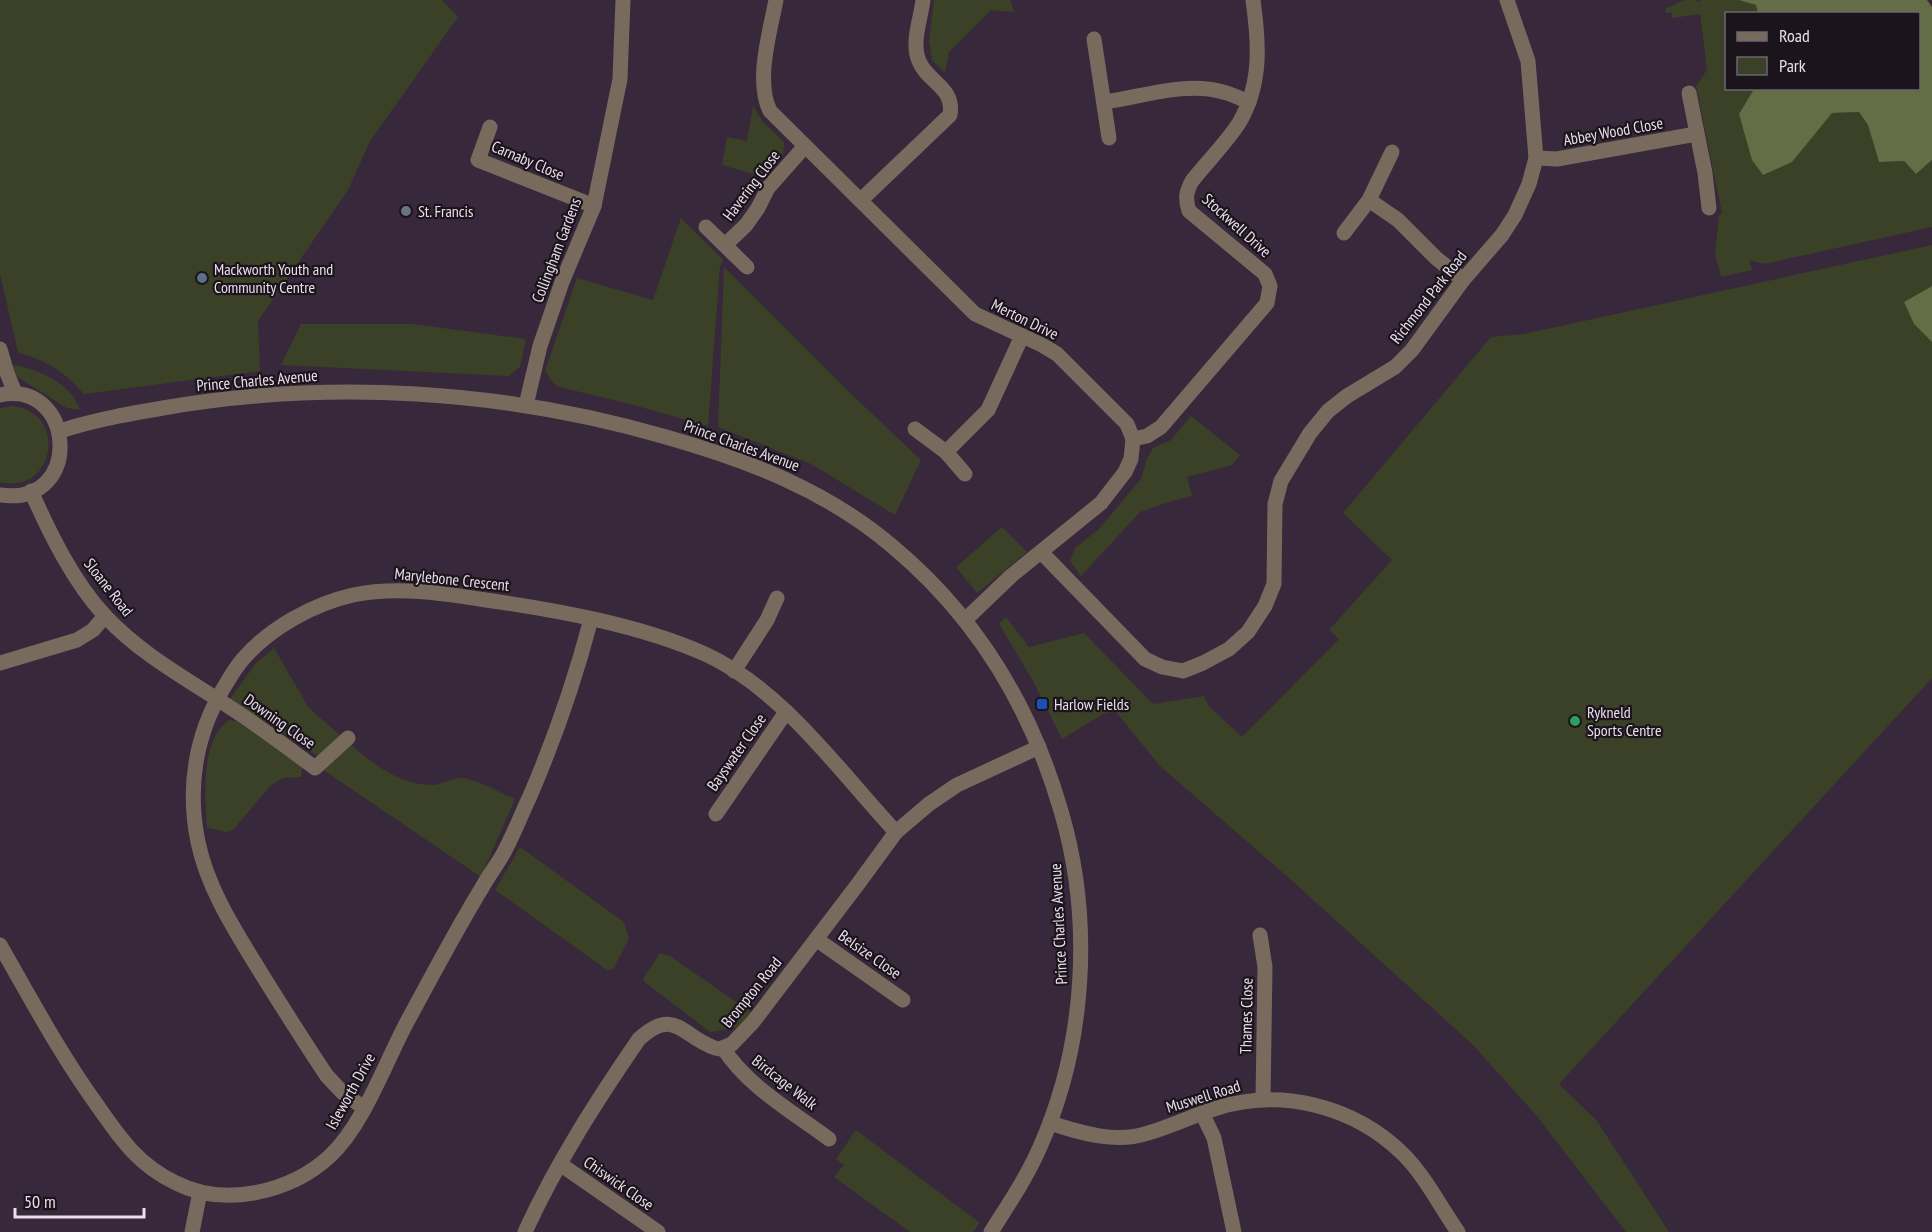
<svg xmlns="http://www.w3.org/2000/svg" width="1932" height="1232" viewBox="0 0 1932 1232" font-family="'PT Sans Narrow',sans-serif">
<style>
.green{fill:#3b4126}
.forest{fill:#646d45}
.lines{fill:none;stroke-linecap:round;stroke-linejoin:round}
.minor{stroke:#786b5d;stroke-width:15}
.worship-dot{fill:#6b7280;stroke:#1b141c;stroke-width:2}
.service-dot{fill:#5c6f8a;stroke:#1b141c;stroke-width:2}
.transit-dot{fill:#1a4fb4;stroke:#1b141c;stroke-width:2}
.leisure-dot{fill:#2e9e5b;stroke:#1b141c;stroke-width:2}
.labels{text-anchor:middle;stroke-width:4.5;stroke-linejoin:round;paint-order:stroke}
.street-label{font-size:16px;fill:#e9deea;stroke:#1b141c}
.poi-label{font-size:16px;fill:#e9deea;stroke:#1b141c;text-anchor:start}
</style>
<rect width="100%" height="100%" fill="#38283b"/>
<g class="green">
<path d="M0 0H442L458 17 370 141 348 190 258 321 260 371 84 394C60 368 52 364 18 352L0 274Z"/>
<polygon points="934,0 1010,0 1014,12 991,10 949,52 945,73 932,60 929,41"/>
<polygon points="1684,0 1696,0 1699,2 1701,0 1739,0 1756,5 1758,13 1726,14 1726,88 1754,89 1739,114 1813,134 1832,113 1859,112 1868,125 1879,162 1904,161 1916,174 1932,160 1932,227 1764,264 1749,260 1752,270 1721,277 1715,253 1719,216 1722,213 1696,86 1707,70 1700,14 1672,18 1672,13 1666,13 1665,9"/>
<polygon points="753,106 762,121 784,142 783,154 760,176 722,165 727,137 747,141"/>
<polygon points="681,218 723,260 720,266 708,426 630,404 559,387 553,383 545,371 577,278 653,300"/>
<polygon points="1932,245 1932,286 1904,302 1914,324 1932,342 1932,678 1559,1084 1597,1121 1669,1232 1626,1232 1536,1115 1473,1045 1289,878 1160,766 1116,712 1103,714 1062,739 1033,681 999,624 1006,617 1029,647 1084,633 1153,704 1204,696 1208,705 1242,737 1339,639 1329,630 1392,560 1343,513 1491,337 1524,334"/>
<polygon points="724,267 849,392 921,460 895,515 811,464 718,427"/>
<polygon points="301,324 413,324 526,339 520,367 509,376 281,365"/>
<path d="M16 365C42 371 70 383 80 410L67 408 22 380 15 374 12 366Z"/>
<path d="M10 406C69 409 56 496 0 482V408Z"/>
<polygon points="1191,416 1240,455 1232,465 1187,477 1192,496 1169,502 1140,512 1081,576 1070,561 1075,548 1098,530 1141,479 1147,459 1153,448 1171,440"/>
<polygon points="1002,527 1027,552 977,593 956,567"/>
<polygon points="274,648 309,708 341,736 318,756 230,699 256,663"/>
<path d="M229 720 236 721 299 762 302 769 301 777 283 778 271 785 233 830 227 832 207 828C205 797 200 740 229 720Z"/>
<path d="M350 744C373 764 400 785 432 785 443 785 452 777 463 778 475 779 503 794 515 799L481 877 322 769Z"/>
<polygon points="520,847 624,922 629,939 613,969 607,970 495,890"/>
<polygon points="660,953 670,956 752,1013 740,1027 710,1032 646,983 643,979"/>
<polygon points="856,1130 980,1223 973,1232 910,1232 834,1177 844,1165 836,1159"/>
</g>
<g class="forest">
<polygon points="1739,0 1927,0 1932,7 1932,160 1916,174 1904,161 1879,162 1868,125 1859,112 1832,113 1792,162 1763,175 1752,160 1739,114 1754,89 1918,88 1918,14 1758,13 1756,5"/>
<polygon points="1932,286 1932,342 1914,324 1904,302"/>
</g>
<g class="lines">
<g class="minor">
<path d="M776 0C770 32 755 81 770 111L975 314 1042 345 1057 354 1127 424 1133 439 1131 459 1125 472 1101 503 1011 576 965 620"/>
<polyline points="1094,39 1109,138"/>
<polyline points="1689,93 1705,173 1709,208"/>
<path d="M1104 102C1142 97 1185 81 1223 92 1232 94 1241 99 1249 102"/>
<polyline points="490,127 478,160 594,206"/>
<polyline points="1536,158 1557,159 1696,134"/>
<path d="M861 200 950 115C955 87 927 82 919 61 911 43 921 18 923 0"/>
<polyline points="1369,200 1398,220 1436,258 1463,280"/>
<polyline points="706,227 747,267"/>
<polyline points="1344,233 1369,200 1392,152"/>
<polyline points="725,245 746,225 758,208 768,188 805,146"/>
<polyline points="0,349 7,373 15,393"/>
<path d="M0 395C75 379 85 507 0 495"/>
<polyline points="526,405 540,346 562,282 594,206 620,79 623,0"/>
<polyline points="915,429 946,452 965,474"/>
<path d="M60 431C94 420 128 414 163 408 331 379 503 390 666 437 747 460 826 490 892 546 976 616 1031 707 1061 811 1093 919 1086 1043 1040 1147 1027 1177 1008 1205 991 1232"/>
<path d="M1133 439 1147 436 1161 427 1267 303 1270 286 1265 274 1189 211C1185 199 1186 192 1192 181 1207 162 1226 143 1239 123 1262 84 1259 43 1253 0"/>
<polyline points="946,452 988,410 1022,336"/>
<path d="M31 491C50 534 74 583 106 617 138 651 178 674 217 699 251 720 283 744 315 768L348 738"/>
<polyline points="1041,552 1145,659 1162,667 1183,671 1203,663 1229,649 1248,632 1265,606 1274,584 1275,504 1281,481 1310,433 1328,411 1347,396 1395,367 1412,350 1463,280 1502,235 1515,215 1529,184 1536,158 1528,61 1507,0"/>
<polyline points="0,663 77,640 93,630 105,616"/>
<polyline points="734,671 767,620 777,598"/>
<polyline points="716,814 786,712"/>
<polyline points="1260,935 1265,967 1263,1099"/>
<polyline points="816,939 903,1000"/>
<path d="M0 945C31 999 60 1054 97 1105 120 1138 138 1165 176 1183 225 1208 291 1192 330 1156 364 1124 385 1063 407 1022 432 976 456 930 483 886 489 875 497 865 503 854 513 836 521 815 530 796 555 738 575 680 591 619"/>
<path d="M723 1048C748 1087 793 1112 829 1139"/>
<path d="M364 1108 343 1093 327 1076C304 1042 283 1008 261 973 236 932 208 890 198 842 187 789 195 736 223 689 229 679 235 668 243 659 270 628 313 604 353 595 397 586 442 593 486 600 556 610 640 625 705 654 782 689 839 771 896 832"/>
<polyline points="1202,1113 1214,1138 1234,1232"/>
<path d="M1050 1123C1081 1133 1117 1144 1148 1133 1172 1126 1194 1115 1217 1108 1282 1088 1354 1106 1403 1154 1425 1176 1440 1206 1458 1232"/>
<polyline points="560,1164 658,1232"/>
<polyline points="192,1232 200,1192"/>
<path d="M525 1232C556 1164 597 1100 639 1039 675 1006 682 1037 715 1048L720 1049 732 1044 753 1022 858 884 896 832 929 804 957 785 1039 747"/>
</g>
</g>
<circle class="worship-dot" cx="406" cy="211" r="6"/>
<circle class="service-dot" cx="202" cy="278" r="6"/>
<rect class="transit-dot" x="1036" y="698" width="12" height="12" rx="3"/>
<circle class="leisure-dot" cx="1575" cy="721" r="6"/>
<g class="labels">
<g class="street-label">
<text transform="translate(1613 131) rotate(-10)" y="6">Abbey Wood Close</text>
<text transform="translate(528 160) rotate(23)" y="6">Carnaby Close</text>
<text transform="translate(751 185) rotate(-53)" y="6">Havering Close</text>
<text transform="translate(1237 225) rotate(42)" y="6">Stockwell Drive</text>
<text transform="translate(556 250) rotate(-69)" y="6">Collingham Gardens</text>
<text transform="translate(1428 297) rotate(-52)" y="6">Richmond Park Road</text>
<text transform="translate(1025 319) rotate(26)" y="6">Merton Drive</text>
<text transform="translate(257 380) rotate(-5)" y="6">Prince Charles Avenue</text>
<text transform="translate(742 445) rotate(20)" y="6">Prince Charles Avenue</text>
<text transform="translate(452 579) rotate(6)" y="6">Marylebone Crescent</text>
<text transform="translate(109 587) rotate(52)" y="6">Sloane Road</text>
<text transform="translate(280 721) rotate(35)" y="6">Downing Close</text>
<text transform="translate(736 752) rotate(-55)" y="6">Bayswater Close</text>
<text transform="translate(1058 924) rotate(-93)" y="6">Prince Charles Avenue</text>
<text transform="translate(870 954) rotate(35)" y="6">Belsize Close</text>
<text transform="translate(751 992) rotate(-51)" y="6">Brompton Road</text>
<text transform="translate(1246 1016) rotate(-89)" y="6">Thames Close</text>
<text transform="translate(785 1082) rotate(38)" y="6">Birdcage Walk</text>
<text transform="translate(350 1091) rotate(-61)" y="6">Isleworth Drive</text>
<text transform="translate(1203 1096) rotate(-17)" y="6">Muswell Road</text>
<text transform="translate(619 1183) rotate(35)" y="6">Chiswick Close</text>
</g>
<g class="poi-label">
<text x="418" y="217">St. Francis</text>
<text x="214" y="275">Mackworth Youth and<tspan x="214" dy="18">Community Centre</tspan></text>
<text x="1054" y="710">Harlow Fields</text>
<text x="1587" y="718">Rykneld<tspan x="1587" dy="18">Sports Centre</tspan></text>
</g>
</g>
<rect x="1725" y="12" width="195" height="78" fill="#1b141c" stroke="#6d656e" stroke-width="1.5"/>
<rect x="1737" y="32" width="30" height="9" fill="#786b5d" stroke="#6d656e" stroke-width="1.5"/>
<text x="1779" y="42" font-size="18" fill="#e9deea">Road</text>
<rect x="1737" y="57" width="30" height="18" fill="#3b4126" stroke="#6d656e" stroke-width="1.5"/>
<text x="1779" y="72" font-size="18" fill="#e9deea">Park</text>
<path d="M15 1208v9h129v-9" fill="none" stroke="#e9deea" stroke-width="3"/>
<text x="24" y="1208" font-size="18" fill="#e9deea" stroke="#1b141c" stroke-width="4.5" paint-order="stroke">50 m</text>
</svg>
